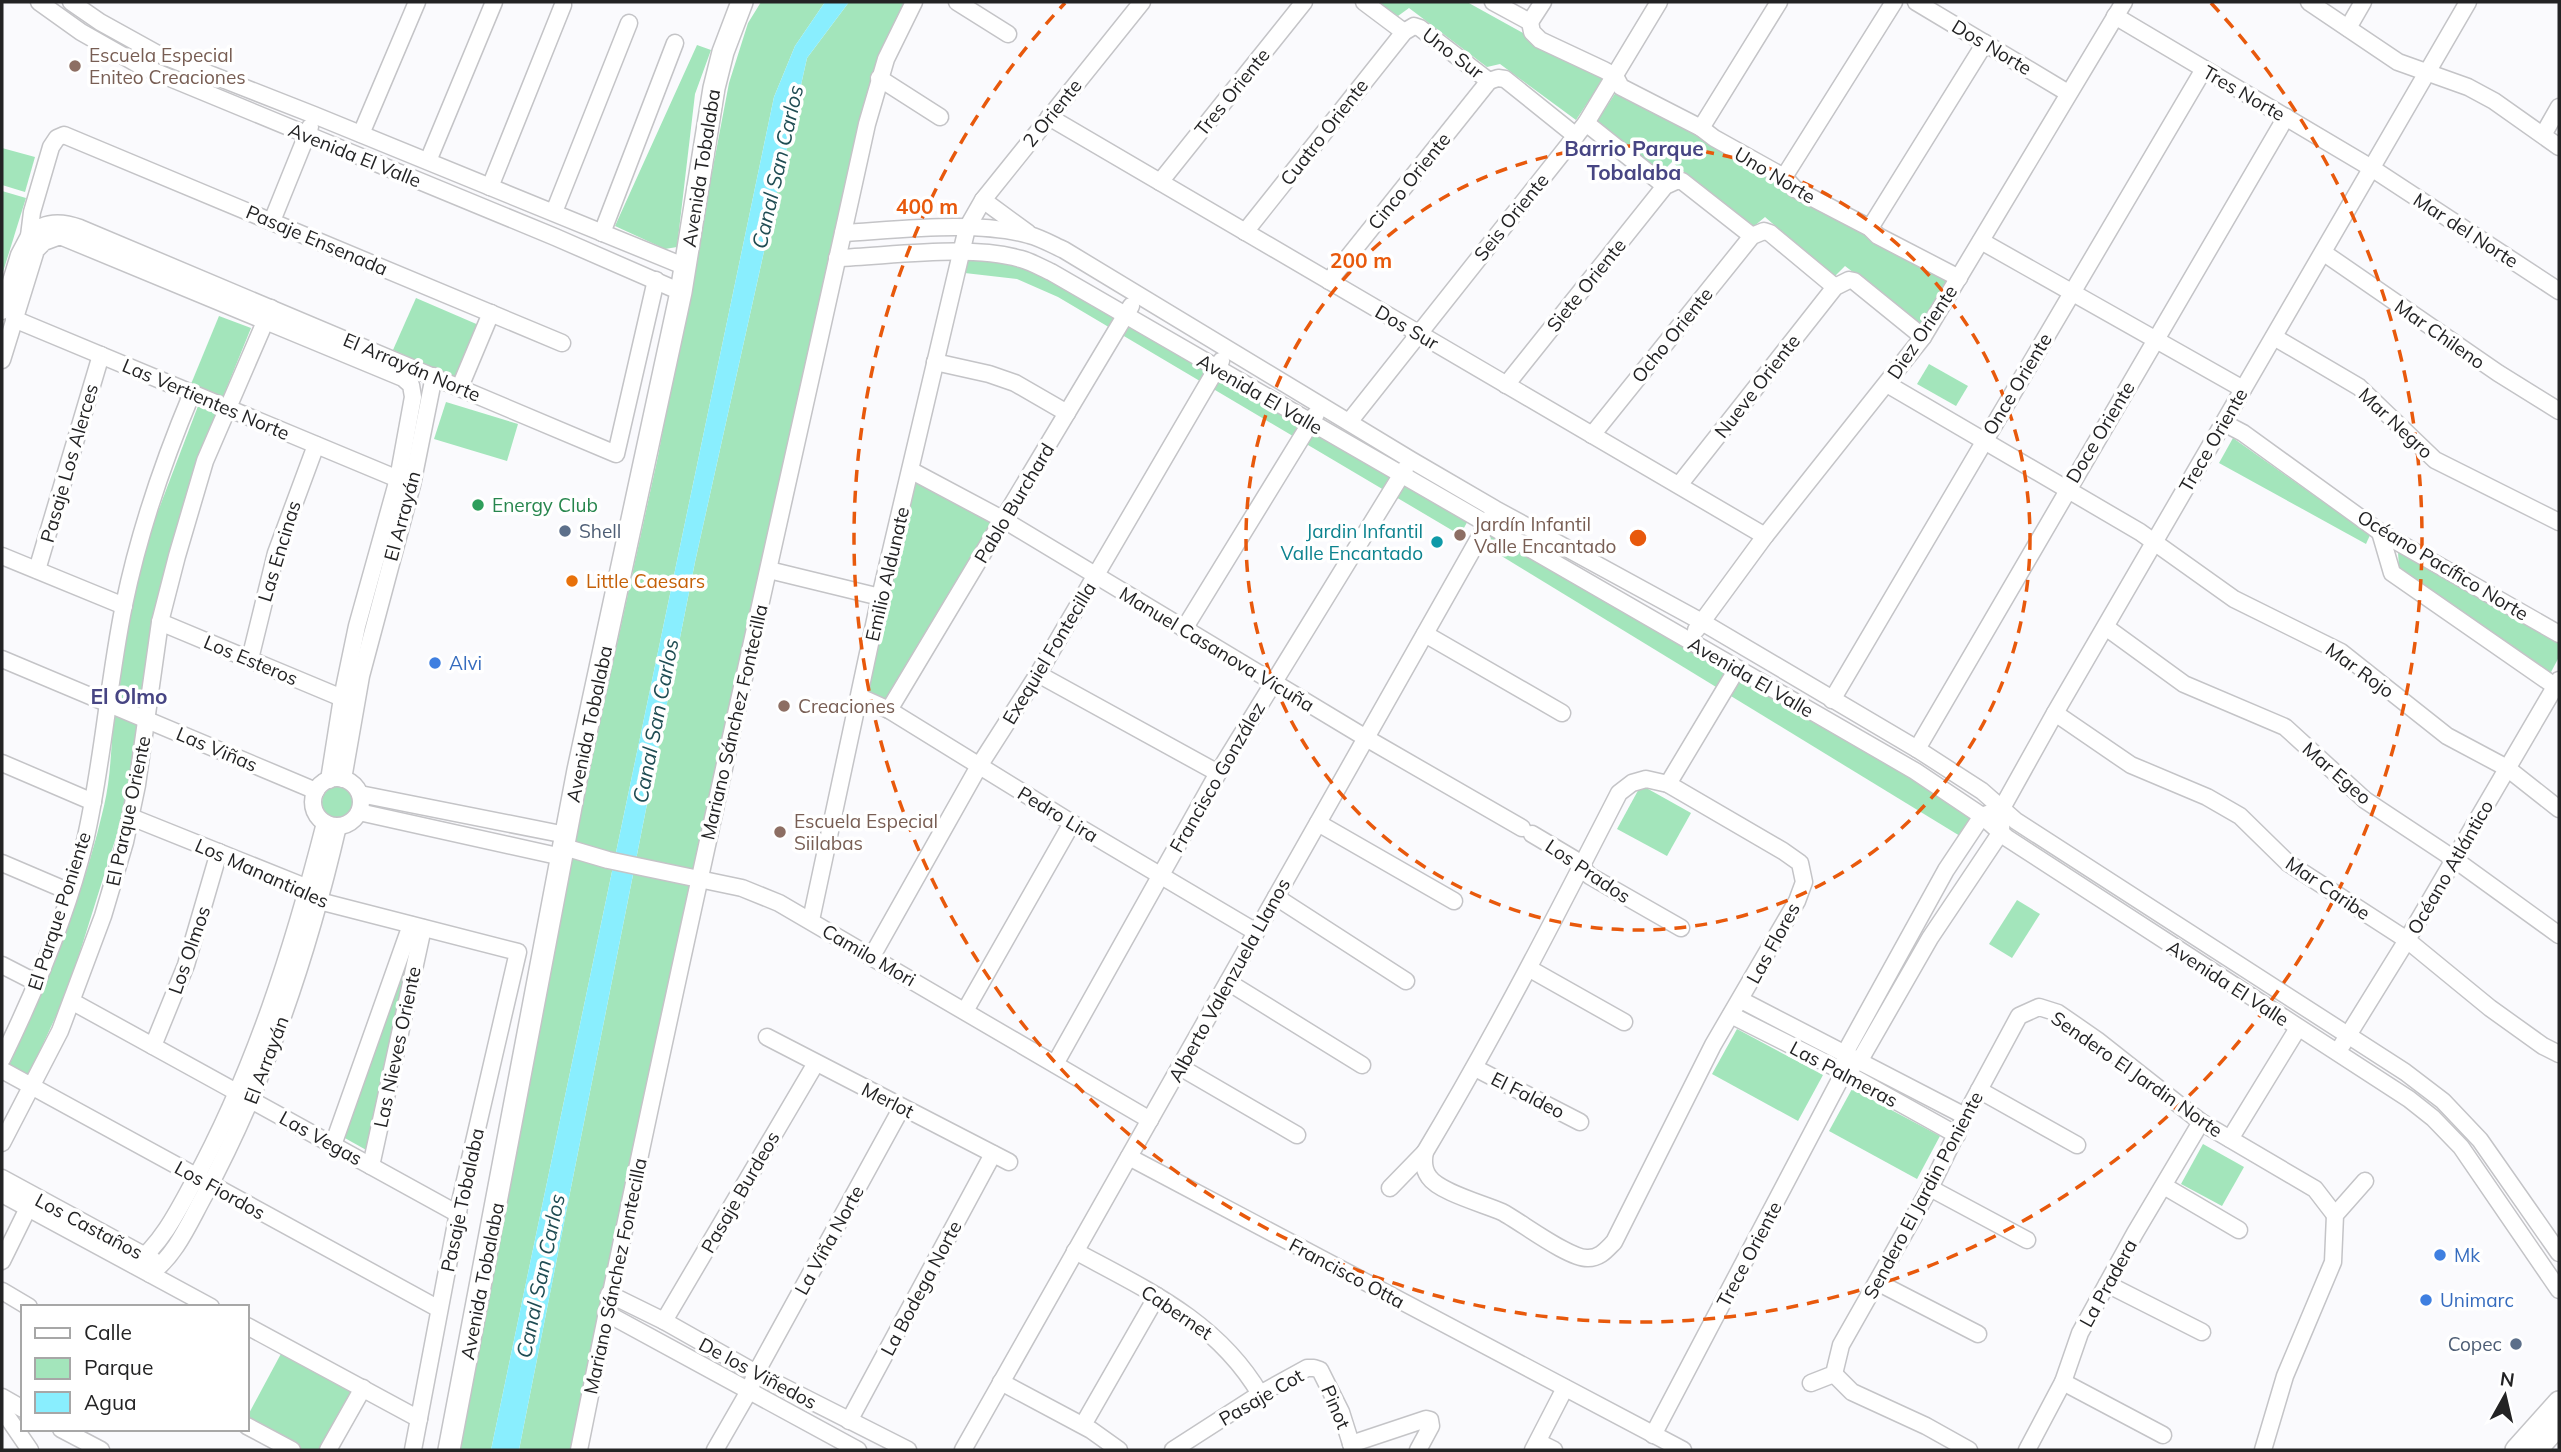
<svg xmlns="http://www.w3.org/2000/svg" width="2561" height="1452" viewBox="0 0 2561 1452" font-family="Mulish,sans-serif">
<style>
.green{fill:#a3e5bb}
.water{fill:#89eefe}
.lines{fill:none;stroke-linecap:round;stroke-linejoin:round}
.minor-casing{stroke:#c4c4c7;stroke-width:19}
.major-casing{stroke:#c4c4c7;stroke-width:24}
.minor{stroke:#fff;stroke-width:16}
.major{stroke:#fff;stroke-width:21}
.ring{fill:none;stroke:#e8590c;stroke-width:3.5;stroke-dasharray:12 9}
.education-dot{fill:#8d6e63;stroke:#fff;stroke-width:2.5}
.leisure-dot{fill:#2e9e5b;stroke:#fff;stroke-width:2.5}
.service-dot{fill:#5c6f8a;stroke:#fff;stroke-width:2.5}
.culture-dot{fill:#0f9aa8;stroke:#fff;stroke-width:2.5}
.food-dot{fill:#e8710a;stroke:#fff;stroke-width:2.5}
.shop-dot{fill:#3f7fe0;stroke:#fff;stroke-width:2.5}
.labels{text-anchor:middle;stroke-width:7;stroke-linejoin:round;paint-order:stroke}
.street-label{font-size:19px;fill:#232324;stroke:#fff}
.education-label{font-size:19px;fill:#785e54;stroke:#fff;text-anchor:start}
.leisure-label{font-size:19px;fill:#27864d;stroke:#fff;text-anchor:start}
.service-label{font-size:19px;fill:#4e5e75;stroke:#fff;text-anchor:start}
.culture-label{font-size:19px;fill:#0d838f;stroke:#fff;text-anchor:end}
.food-label{font-size:19px;fill:#c56008;stroke:#fff;text-anchor:start}
.shop-label{font-size:19px;fill:#366cbe;stroke:#fff;text-anchor:start}
.neighbourhood-label{font-size:21px;font-weight:bold;fill:#474583;stroke:#fff}
.water-label{font-size:21px;font-style:italic;fill:#1f4c53;stroke:#fff}
.centre{fill:#e8590c;stroke:#fff;stroke-width:3.5}
.ring-label{font-size:21px;text-anchor:middle;font-weight:bold;fill:#e8590c;stroke:#fff;stroke-width:7;stroke-linejoin:round;paint-order:stroke}
</style>
<rect width="100%" height="100%" fill="#fafafd"/>
<g class="green">
<polygon points="761,2 825,2 795,46 774,97 491,1450 457,1450 550,951 658,456 729,83 748,23"/>
<polygon points="849,2 909,2 878,58 866,99 839,241 761,561 694,869 575,1450 519,1450 695,562 807,58"/>
<polygon points="1377,2 1467,2 1523,33 1529,41 1604,78 1576,120 1500,64 1487,67 1409,8 1398,16"/>
<polygon points="697,45 711,50 695,94 677,247 665,249 615,226"/>
<polygon points="1618,89 1949,283 1921,324 1845,266 1834,277 1765,217 1752,228 1672,162 1658,176 1594,126"/>
<polygon points="2,148 35,157 25,192 2,185"/>
<polygon points="2,191 26,198 2,275"/>
<polygon points="961,252 1022,259 1470,517 1460,535 1058,297 1017,279 956,272"/>
<polygon points="416,298 481,326 458,379 393,350"/>
<polygon points="219,316 251,328 223,397 191,384"/>
<polygon points="1929,364 1968,386 1956,406 1917,384"/>
<polygon points="446,402 518,424 507,461 434,439"/>
<polygon points="198,406 217,414 140,708 118,702 128,609 152,527"/>
<polygon points="2233,438 2370,535 2366,544 2219,463"/>
<polygon points="912,471 1004,520 889,710 860,697"/>
<polygon points="1487,525 1688,640 1972,815 1960,836 1477,541"/>
<polygon points="2398,552 2559,642 2559,657 2550,674 2399,569"/>
<path d="M114 716 140 724 123 815 68 990 26 1081 7 1070C46 984 83 899 104 806 111 777 111 745 114 716Z"/>
<polygon points="1641,785 1691,813 1667,856 1617,829"/>
<circle cx="339" cy="803" r="17"/>
<polygon points="2017,900 2040,914 2012,958 1989,944"/>
<polygon points="415,933 368,1151 343,1137"/>
<polygon points="1737,1029 1823,1075 1798,1121 1712,1074"/>
<polygon points="1852,1089 1940,1136 1917,1179 1829,1131"/>
<polygon points="2203,1144 2244,1167 2222,1206 2181,1184"/>
<polygon points="283,1350 355,1389 321,1450 301,1450 247,1421 247,1417"/>
</g>
<polygon class="water" points="825,2 849,2 807,58 695,562 519,1450 491,1450 774,97 795,46"/>
<g class="lines">
<defs>
<g id="minor">
<polyline points="39,2 81,32 141,66 555,237 681,292"/>
<polyline points="71,2 100,22 156,53 314,115 686,267"/>
<polyline points="957,2 1008,34"/>
<polyline points="1364,2 1404,32"/>
<polyline points="1493,2 1530,22"/>
<polyline points="1916,2 2068,93"/>
<polyline points="2309,2 2398,62 2468,87 2494,101 2559,147"/>
<polyline points="2115,16 2373,169 2559,291"/>
<polyline points="1530,22 1532,32 1540,40 1604,70 1615,76 1621,87 1701,128 1714,138 1784,177 1795,189 1870,228 1878,236 1959,278"/>
<polyline points="1530,22 1543,2"/>
<polyline points="2348,28 2363,2"/>
<polyline points="879,78 940,117"/>
<polyline points="1489,81 1498,78 1505,79 1576,136"/>
<polyline points="1049,117 1765,536"/>
<polyline points="1586,123 1665,186"/>
<polyline points="1701,128 1779,2"/>
<polyline points="361,134 417,2"/>
<polyline points="2543,135 2559,107"/>
<polyline points="428,161 494,2"/>
<polyline points="1784,177 1894,2"/>
<polyline points="1160,182 1304,2"/>
<polyline points="490,187 563,5"/>
<polyline points="983,200 1028,233"/>
<polyline points="554,212 629,23"/>
<polyline points="272,221 310,127"/>
<polyline points="1870,228 1985,43"/>
<polyline points="1245,232 1404,32 1414,26 1420,28 1489,81"/>
<polyline points="602,233 675,43"/>
<path d="M843 233C896 230 978 220 1029 235 1041 238 1053 245 1064 250L1411 460 1495 509 1702 622 1917 749 1982 791 2016 821 2405 1072 2443 1101 2480 1140 2559 1253"/>
<path d="M29 236C43 221 61 221 80 228L616 454 656 280"/>
<polyline points="1981,241 2243,389"/>
<polyline points="2324,253 2498,373 2559,411"/>
<path d="M837 258C892 256 969 244 1021 259 1032 262 1042 268 1051 272L1915 771 1982 816 2007 838 2409 1099 2433 1118 2461 1147 2559 1290"/>
<polyline points="1329,281 1489,81"/>
<polyline points="2,311 19,255 29,236 32,212 51,147 57,138 64,135 562,343"/>
<polyline points="14,319 398,479"/>
<polyline points="2274,337 2359,387 2435,460 2559,522"/>
<polyline points="2,360 36,250 44,242 60,236 403,378 411,385 413,397 398,479 357,626 342,698 329,780"/>
<polyline points="935,362 989,374 1015,383 1067,413"/>
<polyline points="1887,384 2140,532 2234,599 2341,652 2447,736 2507,768 2559,809"/>
<polyline points="1506,385 1665,186 1676,181 1682,181 1752,236"/>
<polyline points="460,387 491,313"/>
<polyline points="1349,422 1586,123 1659,2"/>
<polyline points="2224,423 2243,433 2380,532 2559,634"/>
<polyline points="1592,435 1752,236 1764,231 1770,233 1835,287"/>
<polyline points="912,471 1004,520 1366,738 1522,828"/>
<polyline points="1679,485 1835,287 1849,280 1854,281 1923,337"/>
<polyline points="2380,532 2392,573 2559,689"/>
<polyline points="2,556 124,606"/>
<polyline points="37,570 101,355"/>
<polyline points="769,570 880,597"/>
<polyline points="160,622 342,698"/>
<polyline points="2107,628 2184,684 2285,727 2365,800 2454,859 2559,935"/>
<polyline points="1184,629 1316,414"/>
<polyline points="1696,630 1765,536 1923,337 2124,2"/>
<polyline points="1425,634 1562,713"/>
<polyline points="2,659 316,791"/>
<polyline points="250,659 276,553 316,445"/>
<polyline points="1038,674 1218,773"/>
<polyline points="860,697 889,710 1072,823 1256,932"/>
<polyline points="1832,700 2204,69"/>
<polyline points="889,710 1131,306"/>
<polyline points="2055,713 2131,765 2207,797 2240,816 2288,863 2407,940 2490,1008 2543,1046 2559,1054"/>
<polyline points="1917,749 2286,117"/>
<polyline points="2,763 93,802"/>
<circle cx="337" cy="802" r="24"/>
<polyline points="343,779 361,676 412,485 434,376"/>
<path d="M1646 779 1668 784 1783 851 1800 863 1804 882 1797 901 1713 1045 1614 1242C1606 1250 1600 1258 1588 1258 1569 1259 1521 1222 1502 1212 1484 1204 1439 1192 1429 1177 1423 1169 1423 1161 1425 1152 1495 1035 1557 914 1619 793L1632 783Z"/>
<polyline points="1668,784 1737,669"/>
<polyline points="360,794 566,835"/>
<polyline points="359,812 562,857"/>
<polyline points="131,817 308,888 319,901 518,952 460,1202 413,1450"/>
<polyline points="1318,823 1454,901"/>
<polyline points="1532,834 1574,859 1590,876 1681,928"/>
<polyline points="564,847 608,860 742,888 779,903 1150,1120"/>
<polyline points="2,863 70,892"/>
<polyline points="1276,897 1406,981"/>
<polyline points="811,920 880,597 967,228 983,200 1142,2"/>
<polyline points="872,956 979,766 1038,674 1221,361"/>
<polyline points="2,965 37,983"/>
<polyline points="1530,969 1624,1022"/>
<polyline points="1228,982 1362,1065"/>
<polyline points="1741,1000 1965,1116"/>
<polyline points="73,1002 458,1214"/>
<polyline points="965,1011 1072,823"/>
<polyline points="1731,1015 1844,1072 1957,1135"/>
<polyline points="767,1037 1009,1162"/>
<polyline points="2342,1045 2407,940 2559,680"/>
<polyline points="153,1046 186,965 219,852"/>
<path d="M2 1059C36 989 67 916 85 841 103 763 108 683 124 605 139 532 163 462 192 393"/>
<polyline points="1055,1064 1218,773 1405,469"/>
<polyline points="1180,1067 1297,1135"/>
<polyline points="1475,1068 1580,1122"/>
<polyline points="2,1070 439,1309"/>
<polyline points="1844,1072 1845,1053 1946,870 1982,816 1990,813"/>
<polyline points="1979,1090 2077,1145"/>
<polyline points="2230,1139 2298,1028"/>
<polyline points="2,1143 60,1031 103,916 125,842 137,785 160,622 177,556 205,461 271,308"/>
<polyline points="333,1145 411,925"/>
<polyline points="1129,1157 1683,1450"/>
<polyline points="371,1166 423,928"/>
<polyline points="2,1178 153,1260"/>
<polyline points="2164,1186 2239,1230"/>
<polyline points="1390,1188 1425,1152"/>
<polyline points="1930,1188 2027,1240"/>
<polyline points="2,1194 211,1307"/>
<path d="M1075 1251C1147 1290 1217 1321 1260 1394"/>
<polyline points="2,1261 32,1200"/>
<path d="M134 1265C161 1244 177 1213 193 1183 255 1069 293 948 325 823"/>
<path d="M150 1274C176 1255 189 1223 204 1196 267 1079 308 955 338 826"/>
<polyline points="1877,1282 1978,1334"/>
<polyline points="2107,1284 2202,1332"/>
<polyline points="2,1291 29,1307"/>
<polyline points="609,1294 664,1321 756,1373 908,1450"/>
<polyline points="606,1313 858,1450"/>
<polyline points="664,1321 816,1063"/>
<polyline points="247,1326 419,1419"/>
<polyline points="1834,1374 1852,1392 1926,1426 1969,1450"/>
<polyline points="1001,1382 1091,1430 1119,1450"/>
<polyline points="2063,1382 2163,1435"/>
<polyline points="1811,1383 1834,1374 1841,1345 1930,1188 1965,1116 2019,1016 2039,1007 2058,1013 2097,1040 2201,1122 2315,1189 2335,1215"/>
<polyline points="2,1397 23,1409"/>
<polyline points="2,1409 30,1450"/>
<polyline points="849,1421 993,1154"/>
<polyline points="1083,1425 1157,1296"/>
<polyline points="247,1426 292,1450"/>
<polyline points="61,1429 101,1450"/>
<polyline points="1653,1435 1844,1072 1860,1060 1930,938 2001,832 2002,808 2055,713 2468,2"/>
<polyline points="1538,1442 1554,1450"/>
<polyline points="1351,1444 1426,1419 1430,1420 1431,1426 1418,1450"/>
<polyline points="328,1450 363,1388"/>
<path d="M579 1450C668 1006 770 566 867 124L886 59 914 2"/>
<polyline points="715,1450 749,1391 756,1373 902,1107"/>
<polyline points="963,1450 1491,517"/>
<polyline points="1173,1450 1260,1394 1307,1368 1314,1368 1320,1370 1341,1412 1353,1450"/>
<polyline points="1533,1450 1565,1388"/>
<polyline points="2027,1450 2063,1382 2080,1333 2135,1233 2201,1122"/>
<polyline points="2263,1450 2285,1376 2333,1262 2335,1215 2365,1181"/>
</g>
<g id="major">
<polyline points="449,1450 578,770 681,292 714,88 723,52 742,2"/>
<polyline points="2516,1450 2559,1402"/>
<polyline points="2536,1450 2559,1425"/>
</g>
</defs>
<use href="#minor" class="minor-casing"/>
<use href="#major" class="major-casing"/>
<use href="#minor" class="minor"/>
<use href="#major" class="major"/>
</g>
<g class="ring">
<circle cx="1638" cy="538" r="392"/>
<path d="M2211 3A784 784 0 1 1 1065 3"/>
</g>
<g class="education-dot">
<circle cx="75" cy="66" r="7"/>
<circle cx="1460" cy="535" r="7"/>
<circle cx="784" cy="706" r="7"/>
<circle cx="780" cy="832" r="7"/>
</g>
<circle class="leisure-dot" cx="478" cy="505" r="7"/>
<g class="service-dot">
<circle cx="565" cy="531" r="7"/>
<circle cx="2516" cy="1344" r="7"/>
</g>
<circle class="culture-dot" cx="1437" cy="542" r="7"/>
<circle class="food-dot" cx="572" cy="581" r="7"/>
<g class="shop-dot">
<circle cx="435" cy="663" r="7"/>
<circle cx="2440" cy="1255" r="7"/>
<circle cx="2426" cy="1300" r="7"/>
</g>
<g class="labels">
<g class="street-label">
<text transform="translate(1992 47) rotate(31)" y="7">Dos Norte</text>
<text transform="translate(1453 53) rotate(37)" y="7">Uno Sur</text>
<text transform="translate(1232 92) rotate(-51)" y="7">Tres Oriente</text>
<text transform="translate(2244 93) rotate(30)" y="7">Tres Norte</text>
<text transform="translate(1052 113) rotate(-51)" y="7">2 Oriente</text>
<text transform="translate(1324 132) rotate(-52)" y="7">Cuatro Oriente</text>
<text transform="translate(355 155) rotate(22)" y="7">Avenida El Valle</text>
<text transform="translate(701 168) rotate(-81)" y="7">Avenida Tobalaba</text>
<text transform="translate(1775 175) rotate(31)" y="7">Uno Norte</text>
<text transform="translate(1409 181) rotate(-51)" y="7">Cinco Oriente</text>
<text transform="translate(1511 217) rotate(-51)" y="7">Seis Oriente</text>
<text transform="translate(2466 230) rotate(33)" y="7">Mar del Norte</text>
<text transform="translate(317 240) rotate(23)" y="7">Pasaje Ensenada</text>
<text transform="translate(1586 285) rotate(-51)" y="7">Siete Oriente</text>
<text transform="translate(1407 327) rotate(30)" y="7">Dos Sur</text>
<text transform="translate(1922 332) rotate(-56)" y="7">Diez Oriente</text>
<text transform="translate(2440 334) rotate(35)" y="7">Mar Chileno</text>
<text transform="translate(1672 335) rotate(-51)" y="7">Ocho Oriente</text>
<text transform="translate(412 367) rotate(23)" y="7">El Arrayán Norte</text>
<text transform="translate(2017 384) rotate(-59)" y="7">Once Oriente</text>
<text transform="translate(1757 386) rotate(-52)" y="7">Nueve Oriente</text>
<text transform="translate(1260 394) rotate(30)" y="7">Avenida El Valle</text>
<text transform="translate(206 399) rotate(23)" y="7">Las Vertientes Norte</text>
<text transform="translate(2396 423) rotate(43)" y="7">Mar Negro</text>
<text transform="translate(2100 432) rotate(-59)" y="7">Doce Oriente</text>
<text transform="translate(2213 440) rotate(-60)" y="7">Trece Oriente</text>
<text transform="translate(69 463) rotate(-74)" y="7">Pasaje Los Alerces</text>
<text transform="translate(1014 503) rotate(-59)" y="7">Pablo Burchard</text>
<text transform="translate(402 516) rotate(-75)" y="7">El Arrayán</text>
<text transform="translate(279 551) rotate(-73)" y="7">Las Encinas</text>
<text transform="translate(2443 565) rotate(31)" y="7">Océano Pacífico Norte</text>
<text transform="translate(887 574) rotate(-77)" y="7">Emilio Aldunate</text>
<text transform="translate(1217 649) rotate(31)" y="7">Manuel Casanova Vicuña</text>
<text transform="translate(1049 653) rotate(-59)" y="7">Exequiel Fontecilla</text>
<text transform="translate(251 660) rotate(23)" y="7">Los Esteros</text>
<text transform="translate(2360 670) rotate(36)" y="7">Mar Rojo</text>
<text transform="translate(1751 677) rotate(30)" y="7">Avenida El Valle</text>
<text transform="translate(734 722) rotate(-77)" y="7">Mariano Sánchez Fontecilla</text>
<text transform="translate(589 724) rotate(-78)" y="7">Avenida Tobalaba</text>
<text transform="translate(217 749) rotate(23)" y="7">Las Viñas</text>
<text transform="translate(2337 773) rotate(41)" y="7">Mar Egeo</text>
<text transform="translate(1217 777) rotate(-60)" y="7">Francisco González</text>
<text transform="translate(128 811) rotate(-78)" y="7">El Parque Oriente</text>
<text transform="translate(1058 814) rotate(31)" y="7">Pedro Lira</text>
<text transform="translate(2450 867) rotate(-60)" y="7">Océano Atlántico</text>
<text transform="translate(1588 871) rotate(34)" y="7">Los Prados</text>
<text transform="translate(262 873) rotate(24)" y="7">Los Manantiales</text>
<text transform="translate(2328 888) rotate(34)" y="7">Mar Caribe</text>
<text transform="translate(59 911) rotate(-72)" y="7">El Parque Poniente</text>
<text transform="translate(1773 943) rotate(-61)" y="7">Las Flores</text>
<text transform="translate(189 950) rotate(-71)" y="7">Los Olmos</text>
<text transform="translate(869 955) rotate(30)" y="7">Camilo Mori</text>
<text transform="translate(1229 980) rotate(-61)" y="7">Alberto Valenzuela Llanos</text>
<text transform="translate(2228 983) rotate(33)" y="7">Avenida El Valle</text>
<text transform="translate(397 1047) rotate(-78)" y="7">Las Nieves Oriente</text>
<text transform="translate(266 1060) rotate(-69)" y="7">El Arrayán</text>
<text transform="translate(1844 1074) rotate(28)" y="7">Las Palmeras</text>
<text transform="translate(2137 1074) rotate(35)" y="7">Sendero El Jardin Norte</text>
<text transform="translate(1528 1095) rotate(27)" y="7">El Faldeo</text>
<text transform="translate(888 1100) rotate(27)" y="7">Merlot</text>
<text transform="translate(321 1138) rotate(29)" y="7">Las Vegas</text>
<text transform="translate(220 1190) rotate(29)" y="7">Los Fiordos</text>
<text transform="translate(740 1192) rotate(-60)" y="7">Pasaje Burdeos</text>
<text transform="translate(1923 1195) rotate(-62)" y="7">Sendero El Jardin Poniente</text>
<text transform="translate(462 1200) rotate(-78)" y="7">Pasaje Tobalaba</text>
<text transform="translate(89 1226) rotate(28)" y="7">Los Castaños</text>
<text transform="translate(829 1240) rotate(-61)" y="7">La Viña Norte</text>
<text transform="translate(1749 1254) rotate(-62)" y="7">Trece Oriente</text>
<text transform="translate(1347 1273) rotate(28)" y="7">Francisco Otta</text>
<text transform="translate(615 1276) rotate(-78)" y="7">Mariano Sánchez Fontecilla</text>
<text transform="translate(482 1281) rotate(-79)" y="7">Avenida Tobalaba</text>
<text transform="translate(2108 1283) rotate(-61)" y="7">La Pradera</text>
<text transform="translate(921 1288) rotate(-62)" y="7">La Bodega Norte</text>
<text transform="translate(1177 1312) rotate(34)" y="7">Cabernet</text>
<text transform="translate(758 1373) rotate(28)" y="7">De los Viñedos</text>
<text transform="translate(1261 1397) rotate(-30)" y="7">Pasaje Cot</text>
<text transform="translate(1336 1407) rotate(67)" y="7">Pinot</text>
</g>
<g class="education-label">
<text x="89" y="62">Escuela Especial<tspan x="89" dy="22">Eniteo Creaciones</tspan></text>
<text x="1474" y="531">Jardín Infantil<tspan x="1474" dy="22">Valle Encantado</tspan></text>
<text x="798" y="713">Creaciones</text>
<text x="794" y="828">Escuela Especial<tspan x="794" dy="22">Siilabas</tspan></text>
</g>
<g class="leisure-label">
<text x="492" y="512">Energy Club</text>
</g>
<g class="service-label">
<text x="579" y="538">Shell</text>
<text x="2502" y="1351" text-anchor="end">Copec</text>
</g>
<g class="culture-label">
<text x="1423" y="538">Jardin Infantil<tspan x="1423" dy="22">Valle Encantado</tspan></text>
</g>
<g class="food-label">
<text x="586" y="588">Little Caesars</text>
</g>
<g class="shop-label">
<text x="449" y="670">Alvi</text>
<text x="2454" y="1262">Mk</text>
<text x="2440" y="1307">Unimarc</text>
</g>
<g class="neighbourhood-label">
<text x="1634" y="156">Barrio Parque<tspan x="1634" dy="24">Tobalaba</tspan></text>
<text x="129" y="704">El Olmo</text>
</g>
<g class="water-label">
<text transform="translate(778 167) rotate(-77)" y="7">Canal San Carlos</text>
<text transform="translate(656 721) rotate(-79)" y="7">Canal San Carlos</text>
<text transform="translate(541 1276) rotate(-78)" y="7">Canal San Carlos</text>
</g>
</g>
<circle cx="1638" cy="538" r="10" class="centre"/>
<g class="ring-label">
<text x="927" y="214">400 m</text>
<text x="1361" y="268">200 m</text>
</g>
<rect width="2561" height="1452" fill="none" stroke="#232324" stroke-width="7"/>
<rect x="21" y="1305" width="228" height="126" fill="#ffffff" stroke="#a7a7a7" stroke-width="2"/>
<rect x="35" y="1328" width="35" height="10" fill="#ffffff" stroke="#a7a7a7" stroke-width="2"/>
<text x="84" y="1340" font-size="21" fill="#232324">Calle</text>
<rect x="35" y="1358" width="35" height="21" fill="#a3e5bb" stroke="#a7a7a7" stroke-width="2"/>
<text x="84" y="1375" font-size="21" fill="#232324">Parque</text>
<rect x="35" y="1392" width="35" height="21" fill="#89eefe" stroke="#a7a7a7" stroke-width="2"/>
<text x="84" y="1410" font-size="21" fill="#232324">Agua</text>
<g transform="translate(2505 1396) rotate(8)" stroke="#ffffff" stroke-width="5" paint-order="stroke">
<path d="M0-5L12 26L0 18L-12 26Z" fill="#232324"/>
<text y="-10" font-size="19" font-weight="bold" text-anchor="middle" fill="#232324">N</text>
</g>
</svg>
